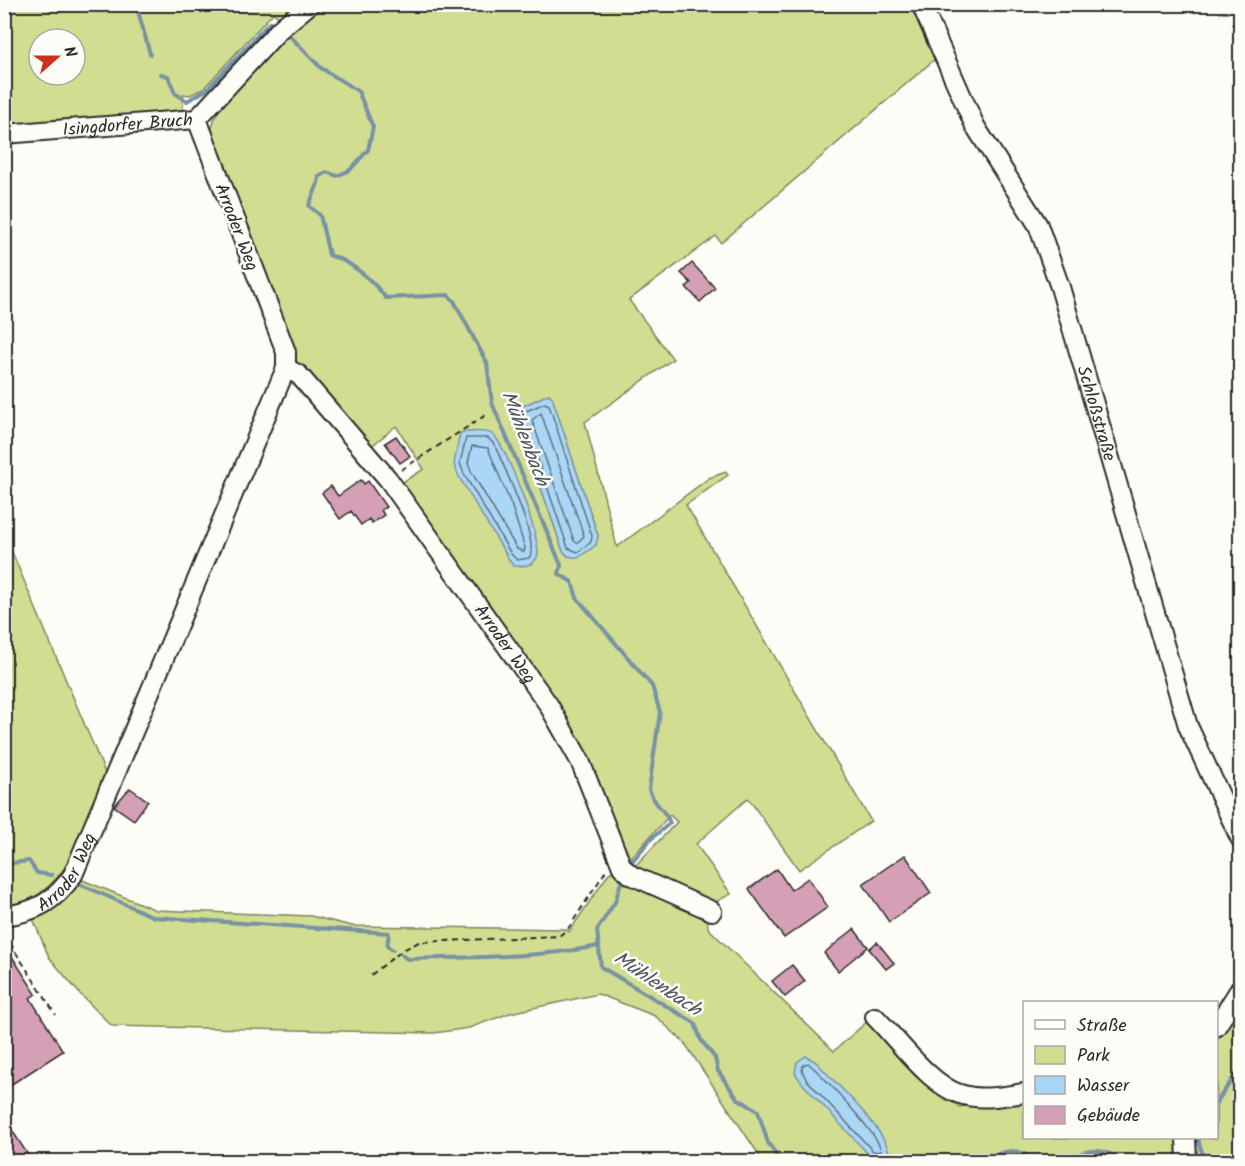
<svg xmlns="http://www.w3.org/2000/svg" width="1245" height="1166" viewBox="0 0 1245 1166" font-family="Kalam,sans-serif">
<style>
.green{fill:#d1dd90;stroke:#7e845e;stroke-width:1.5;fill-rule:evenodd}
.water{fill:#abd7f7;stroke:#7892a5;stroke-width:1.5}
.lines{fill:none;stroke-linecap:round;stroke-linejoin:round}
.shore{stroke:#5e707d;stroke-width:1.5}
.stream{stroke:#7892a5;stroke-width:4}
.building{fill:#d5a0b6;stroke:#2b2b2b;stroke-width:1.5}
.minor-casing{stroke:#2b2b2b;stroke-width:22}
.path{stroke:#2b2b2b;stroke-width:2;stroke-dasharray:6 4.5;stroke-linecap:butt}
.minor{stroke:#fdfcf7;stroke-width:18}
.labels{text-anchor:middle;stroke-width:5;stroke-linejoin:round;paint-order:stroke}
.street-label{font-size:18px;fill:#2b2b2b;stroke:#fdfcf7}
.water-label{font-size:20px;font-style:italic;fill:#4b565e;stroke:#fdfcf7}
</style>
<rect width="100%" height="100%" fill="#fdfcf7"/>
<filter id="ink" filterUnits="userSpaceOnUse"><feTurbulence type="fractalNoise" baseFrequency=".0167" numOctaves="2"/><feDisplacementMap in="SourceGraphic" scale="12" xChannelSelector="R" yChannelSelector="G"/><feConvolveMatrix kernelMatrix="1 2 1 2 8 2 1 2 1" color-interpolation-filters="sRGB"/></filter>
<g filter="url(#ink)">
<g class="green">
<path d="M5 5H296L280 18 273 13 203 89 190 95 183 94V110L5 127ZM39 39H75V75H39Z"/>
<path d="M320 5H913L935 59 721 243 716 236 629 300 673 359 585 422 617 547 709 478 726 472 728 475 686 505 871 821 799 870 748 798 696 844 731 894 710 905 632 869 677 822 670 815 626 863 586 759 398 485 424 469 396 426 368 449 295 361 210 137C212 129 213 119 218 111 238 78 289 27 320 5ZM549 395 552 398 598 536 568 556 563 551 514 410Z"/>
<path d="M4 533 108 780C88 824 63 903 5 906Z"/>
<path d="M614 870 707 912 708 928 834 1051 871 1018 959 1107 1024 1099V1138H1181L1182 1161H763L684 1042 655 1016 598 994 510 1013 469 1028 434 1033 112 1026 80 994 49 957 33 919C55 913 69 897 80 879L156 910 311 916 352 926 565 929 569 932 609 873Z"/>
<polygon points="1240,999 1240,1161 1194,1161 1191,1138 1216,1138 1217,1036"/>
</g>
<g class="water">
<polygon points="549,394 552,397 598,536 596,545 578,558 568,556 563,551 514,410"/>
<path d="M465 432C473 432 485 430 492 434 505 441 544 545 537 557 533 567 522 566 513 566L459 477 454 464 460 433Z"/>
<path d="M806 1056 816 1062C836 1084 881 1124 889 1152L879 1160 870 1156 802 1083 795 1073 797 1062Z"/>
</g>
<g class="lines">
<g class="shore">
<polygon points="545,403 549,405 592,536 591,542 578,552 568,548 523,416 524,412"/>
<polygon points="541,413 584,536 577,543 574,541 532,420"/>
<path d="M466 438H488L494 444C502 462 541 544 529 558L517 560 511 554 464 474 460 463Z"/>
<polygon points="472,446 488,448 512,507 525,548 524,552 517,549 471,471 468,463"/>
<path d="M808 1063C821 1074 883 1139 881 1152L873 1151 806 1079 802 1070 803 1065Z"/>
</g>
<g class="stream">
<polyline points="136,4 150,54"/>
<path d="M288 34 321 68 358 91 373 127 368 150 350 170 337 176 327 172 319 177C318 189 312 195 309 206L320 215 329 255C353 262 371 279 386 298L448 295 454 301 487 363 492 403 561 565 559 574 572 582 577 598 652 686 660 712 649 789C652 803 665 809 670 823L651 839 630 864"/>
<polyline points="161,74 168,76 175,93 187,101 206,90 269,23 276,22"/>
<polyline points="4,864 29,861 37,873 52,875"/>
<polyline points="622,879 615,902 597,930 601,967 695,1023 701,1040 715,1058 718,1071 737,1098 758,1111 768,1143 781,1162"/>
<polyline points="75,882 154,917 389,933 387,946 393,950"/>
<path d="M402 955 407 959C471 957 536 958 599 946"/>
<polyline points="1216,1103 1240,1068"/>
<polyline points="1199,1138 1199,1144 1206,1162"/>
<path d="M986 1162C996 1154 1009 1148 1022 1153 1027 1154 1029 1159 1033 1162"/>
<path d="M1059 1162C1094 1148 1094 1146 1128 1162"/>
</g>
</g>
<g class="building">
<polygon points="692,263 715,288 700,302 686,287 691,283 681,273"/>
<polygon points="396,436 410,456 400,463 385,443"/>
<polygon points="361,480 364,484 368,481 386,507 381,510 384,515 372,523 369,519 361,525 351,511 340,519 322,493 331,486 338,496"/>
<polygon points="130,788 148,801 134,820 114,806"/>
<polygon points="905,855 931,893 889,922 863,884"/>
<polygon points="777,869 791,890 808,878 828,907 784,938 749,889"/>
<polygon points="854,929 868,947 838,971 824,953"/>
<polygon points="877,942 894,963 886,969 869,949"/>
<polygon points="11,955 36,994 30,998 63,1051 4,1089 4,959"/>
<polygon points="792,965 805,981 785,997 772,981"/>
<polygon points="4,1118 32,1161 4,1161"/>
</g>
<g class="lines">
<defs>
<g id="minor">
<path id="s1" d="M921 4 975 126 1038 225 1060 287 1188 726 1240 838"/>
<polyline points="197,119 280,29 310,4"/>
<path id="s2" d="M4 134 197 119"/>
<path id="s3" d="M286 368 299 375 388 479 548 704 580 761 622 867 631 875 712 911"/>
<path id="s4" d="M4 916C36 912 55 901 73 875L286 368V352L197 119"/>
<path d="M875 1017C897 1039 931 1086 960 1094 981 1101 1003 1096 1024 1093"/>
<polyline points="1216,1027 1240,989"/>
<polyline points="1186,1138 1187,1162"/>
</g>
</defs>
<use href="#minor" class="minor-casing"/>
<g class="path">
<polyline points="401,470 489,413"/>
<polyline points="4,934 56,1015"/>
<polyline points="371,975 403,950 419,942 559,936 568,929 607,869"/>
</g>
<use href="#minor" class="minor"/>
</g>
</g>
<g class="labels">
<g class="street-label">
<text dy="6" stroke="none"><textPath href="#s2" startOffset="124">Isingdorfer Bruch</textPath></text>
<text transform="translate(237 227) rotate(69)" y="6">Arroder Weg</text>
<text dy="6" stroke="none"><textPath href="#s1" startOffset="448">Schloßstraße</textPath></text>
<text dy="6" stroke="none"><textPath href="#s3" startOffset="354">Arroder Weg</textPath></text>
<text dy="6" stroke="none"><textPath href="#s4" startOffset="82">Arroder Weg</textPath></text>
</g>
<g class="water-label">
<text transform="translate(526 438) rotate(69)" y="7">Mühlenbach</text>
<text transform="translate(658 983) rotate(34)" y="7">Mühlenbach</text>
</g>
</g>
<rect width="1245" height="1166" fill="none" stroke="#fdfcf7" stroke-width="24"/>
<rect x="12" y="12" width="1221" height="1142" fill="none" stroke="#2b2b2b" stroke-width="2" filter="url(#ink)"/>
<rect x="1023" y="1001" width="195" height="138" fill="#fdfcf7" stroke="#a9a8a5" stroke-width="1.5"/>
<rect x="1035" y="1020" width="30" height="9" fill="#fdfcf7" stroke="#a9a8a5" stroke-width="1.5"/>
<text x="1077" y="1031" font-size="18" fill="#2b2b2b">Straße</text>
<rect x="1035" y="1046" width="30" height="18" fill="#d1dd90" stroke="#a9a8a5" stroke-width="1.5"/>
<text x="1077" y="1061" font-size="18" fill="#2b2b2b">Park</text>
<rect x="1035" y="1076" width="30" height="18" fill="#abd7f7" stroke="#a9a8a5" stroke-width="1.5"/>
<text x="1077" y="1091" font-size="18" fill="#2b2b2b">Wasser</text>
<rect x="1035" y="1106" width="30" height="18" fill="#d5a0b6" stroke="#a9a8a5" stroke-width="1.5"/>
<text x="1077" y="1121" font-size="18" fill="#2b2b2b">Gebäude</text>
<g transform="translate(57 57) rotate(69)"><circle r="28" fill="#fdfcf7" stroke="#a9a8a5" stroke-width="1.5"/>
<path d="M0-4.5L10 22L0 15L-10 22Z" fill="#c8321e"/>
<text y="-9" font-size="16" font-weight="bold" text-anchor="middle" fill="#2b2b2b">N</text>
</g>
</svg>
